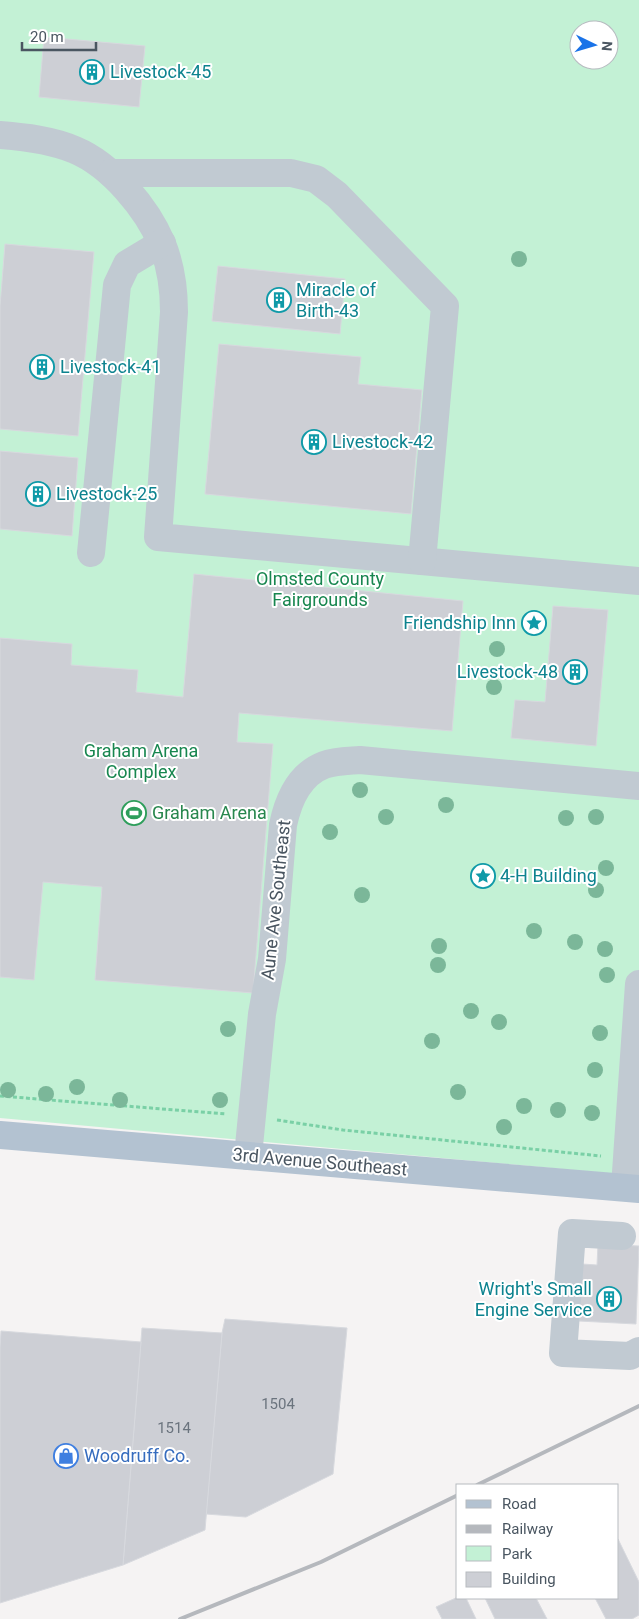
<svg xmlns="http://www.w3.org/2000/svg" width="639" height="1619" viewBox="0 0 639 1619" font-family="Roboto,sans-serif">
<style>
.green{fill:#c3f1d5;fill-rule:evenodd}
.building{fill:#cdcfd5;stroke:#d7d9de}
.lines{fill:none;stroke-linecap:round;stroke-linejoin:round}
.path{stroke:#7ad0a6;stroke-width:3;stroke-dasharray:4 2.5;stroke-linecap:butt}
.minor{stroke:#c1cad2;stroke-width:28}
.major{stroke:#b3c2d1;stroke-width:28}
.rail{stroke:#b5b8bd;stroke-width:4}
.tree{fill:#7bb799}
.labels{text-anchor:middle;stroke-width:4;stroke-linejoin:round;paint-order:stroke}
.number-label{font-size:15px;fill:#6b747e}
.culture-label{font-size:18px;fill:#0d838f;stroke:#fff;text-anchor:start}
.park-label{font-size:18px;fill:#17864f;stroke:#fff}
.leisure-label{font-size:18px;fill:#27864d;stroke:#fff;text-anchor:start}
.street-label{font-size:18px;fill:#4a5661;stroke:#fff}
.shop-label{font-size:18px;fill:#366cbe;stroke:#fff;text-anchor:start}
</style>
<rect width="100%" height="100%" fill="#f5f3f3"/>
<path class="green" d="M0 0H639V1176L0 1118ZM579 30H609V60H579Z"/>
<g class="building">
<polygon points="44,37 145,46 139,107 39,97"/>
<polygon points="5,244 94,252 78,436 0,429 0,306"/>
<polygon points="218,266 345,279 340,334 212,321"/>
<polygon points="219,344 361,357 358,384 422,390 411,514 205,494"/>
<polygon points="0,451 78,458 72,536 0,529"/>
<polygon points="194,574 463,601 452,731 239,713 237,742 273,744 253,993 95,980 102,887 43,882 34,980 0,977 0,638 72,644 71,665 138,670 136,692 183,697"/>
<polygon points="553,606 608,610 596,746 511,738 515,700 545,702"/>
<polygon points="598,1244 639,1246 636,1324 579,1321 582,1264 597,1265"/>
<polygon points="225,1319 347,1328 333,1474 246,1517 206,1514 222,1333"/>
<polygon points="142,1328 222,1333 205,1530 123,1565"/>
<polygon points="1,1331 141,1342 123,1565 0,1603 0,1347"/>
<polygon points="618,1539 639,1582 639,1615 632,1619 606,1619 595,1598 618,1598"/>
<polygon points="458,1597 466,1598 476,1619 442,1619 436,1607"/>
<polygon points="485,1598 536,1598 547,1619 495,1619"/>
</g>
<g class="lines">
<g class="path">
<polyline points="0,1096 226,1114"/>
<polyline points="277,1120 343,1130 601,1156"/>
</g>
<g class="minor">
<path d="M0 135C25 137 52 140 75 150 111 165 147 208 162 244 171 266 174 288 174 312L158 537 639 581"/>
<polyline points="111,173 291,173 316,179 337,195 445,306 422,561"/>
<polyline points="91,553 117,285 127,264 162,243"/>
<path d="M248 1156 262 1014 272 959 283 825C288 801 298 775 324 765 335 761 348 761 360 760L639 786"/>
<polyline points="625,1187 639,984"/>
<polyline points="622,1236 572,1233 563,1353 630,1356 639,1351"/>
</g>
<polyline class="major" points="0,1135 639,1189"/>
<g class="rail">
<polyline points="477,1485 639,1406"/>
<polyline points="180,1619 321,1562 458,1495"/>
</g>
</g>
<g class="tree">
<circle cx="519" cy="259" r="8"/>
<circle cx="497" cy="649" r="8"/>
<circle cx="494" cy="687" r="8"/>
<circle cx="360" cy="790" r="8"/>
<circle cx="446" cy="805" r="8"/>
<circle cx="386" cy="817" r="8"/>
<circle cx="596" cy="817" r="8"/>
<circle cx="566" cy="818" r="8"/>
<circle cx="330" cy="832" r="8"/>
<circle cx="606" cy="868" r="8"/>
<circle cx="596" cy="890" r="8"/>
<circle cx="362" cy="895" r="8"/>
<circle cx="534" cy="931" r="8"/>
<circle cx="575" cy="942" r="8"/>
<circle cx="439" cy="946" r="8"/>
<circle cx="605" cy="949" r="8"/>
<circle cx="438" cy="965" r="8"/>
<circle cx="607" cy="975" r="8"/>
<circle cx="471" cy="1011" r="8"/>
<circle cx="499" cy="1022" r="8"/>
<circle cx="228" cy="1029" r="8"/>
<circle cx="600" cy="1033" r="8"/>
<circle cx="432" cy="1041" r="8"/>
<circle cx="595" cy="1070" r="8"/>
<circle cx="77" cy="1087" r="8"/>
<circle cx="8" cy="1090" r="8"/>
<circle cx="458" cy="1092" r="8"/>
<circle cx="46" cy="1094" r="8"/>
<circle cx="120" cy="1100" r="8"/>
<circle cx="220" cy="1100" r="8"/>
<circle cx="524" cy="1106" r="8"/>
<circle cx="558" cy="1110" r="8"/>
<circle cx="592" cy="1113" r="8"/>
<circle cx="504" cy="1127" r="8"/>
</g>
<defs>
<symbol id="building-ring" viewBox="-11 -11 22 22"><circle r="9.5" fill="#fff" stroke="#0f9aa8" stroke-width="1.5"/><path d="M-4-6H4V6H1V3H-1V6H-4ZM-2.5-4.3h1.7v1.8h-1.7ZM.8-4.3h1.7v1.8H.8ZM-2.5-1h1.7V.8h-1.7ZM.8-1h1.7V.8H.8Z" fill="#0f9aa8"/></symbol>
<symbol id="sight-ring" viewBox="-11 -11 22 22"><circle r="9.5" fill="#fff" stroke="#0f9aa8" stroke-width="1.5"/><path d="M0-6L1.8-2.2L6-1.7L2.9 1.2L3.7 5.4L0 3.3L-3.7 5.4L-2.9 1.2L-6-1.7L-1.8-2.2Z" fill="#0f9aa8"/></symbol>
<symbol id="stadium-ring" viewBox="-11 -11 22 22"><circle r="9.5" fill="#fff" stroke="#2e9e5b" stroke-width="1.5"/><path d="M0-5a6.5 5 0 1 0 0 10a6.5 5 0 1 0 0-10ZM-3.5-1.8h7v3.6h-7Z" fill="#2e9e5b"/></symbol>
<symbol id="shop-ring" viewBox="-11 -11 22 22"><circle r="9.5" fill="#fff" stroke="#3f7fe0" stroke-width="1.5"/><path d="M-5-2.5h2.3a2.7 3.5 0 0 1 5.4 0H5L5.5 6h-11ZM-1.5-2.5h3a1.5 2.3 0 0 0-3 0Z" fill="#3f7fe0"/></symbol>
</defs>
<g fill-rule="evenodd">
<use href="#building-ring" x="78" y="58" width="28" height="28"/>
<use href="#building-ring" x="265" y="286" width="28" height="28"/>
<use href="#building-ring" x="28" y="353" width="28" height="28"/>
<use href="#building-ring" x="300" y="428" width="28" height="28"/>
<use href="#building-ring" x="24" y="480" width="28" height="28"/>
<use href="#sight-ring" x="520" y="609" width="28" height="28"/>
<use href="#building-ring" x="561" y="658" width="28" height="28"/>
<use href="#stadium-ring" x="120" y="799" width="28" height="28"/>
<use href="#sight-ring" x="469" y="862" width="28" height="28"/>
<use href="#building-ring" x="595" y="1285" width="28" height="28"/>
<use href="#shop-ring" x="52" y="1442" width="28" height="28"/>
</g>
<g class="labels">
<g class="number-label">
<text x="278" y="1409">1504</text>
<text x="174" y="1433">1514</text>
</g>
<g class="culture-label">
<text x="110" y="78">Livestock-45</text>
<text x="296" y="296">Miracle of<tspan x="296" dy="21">Birth-43</tspan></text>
<text x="60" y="373">Livestock-41</text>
<text x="332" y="448">Livestock-42</text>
<text x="56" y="500">Livestock-25</text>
<text x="516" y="629" text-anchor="end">Friendship Inn</text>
<text x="558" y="678" text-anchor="end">Livestock-48</text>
<text x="500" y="882">4-H Building</text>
<text x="592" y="1295" text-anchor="end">Wright's Small<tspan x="592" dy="21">Engine Service</tspan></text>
</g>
<g class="park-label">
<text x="320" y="585">Olmsted County<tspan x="320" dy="21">Fairgrounds</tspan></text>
<text x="141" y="757">Graham Arena<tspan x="141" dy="21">Complex</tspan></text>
</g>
<g class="leisure-label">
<text x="152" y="819">Graham Arena</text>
</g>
<g class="street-label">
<text transform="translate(276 900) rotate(-84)" y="6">Aune Ave Southeast</text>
<text transform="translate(320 1162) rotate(5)" y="6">3rd Avenue Southeast</text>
</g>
<g class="shop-label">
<text x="84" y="1462">Woodruff Co.</text>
</g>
</g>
<rect x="456" y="1484" width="162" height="115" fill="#ffffff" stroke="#b7bbc0"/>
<rect x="466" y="1500" width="25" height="8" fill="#b3c2d1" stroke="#b7bbc0"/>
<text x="502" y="1509" font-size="15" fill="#4a5661">Road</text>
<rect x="466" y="1525" width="25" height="8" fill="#b5b8bd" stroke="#b7bbc0"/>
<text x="502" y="1534" font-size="15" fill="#4a5661">Railway</text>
<rect x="466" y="1546" width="25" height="15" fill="#c3f1d5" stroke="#b7bbc0"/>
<text x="502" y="1559" font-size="15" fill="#4a5661">Park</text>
<rect x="466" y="1572" width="25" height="15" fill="#cdcfd5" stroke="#b7bbc0"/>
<text x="502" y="1584" font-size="15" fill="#4a5661">Building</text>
<g transform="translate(594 45) rotate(95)"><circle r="24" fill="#ffffff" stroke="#b7bbc0"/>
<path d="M0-4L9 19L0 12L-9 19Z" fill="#1a73e8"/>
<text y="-8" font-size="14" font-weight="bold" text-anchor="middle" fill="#4a5661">N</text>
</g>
<path d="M22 42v8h74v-8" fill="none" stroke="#4a5661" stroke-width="2.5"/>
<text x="30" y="42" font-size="15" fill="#4a5661" stroke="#ffffff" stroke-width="4" paint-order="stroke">20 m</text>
</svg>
